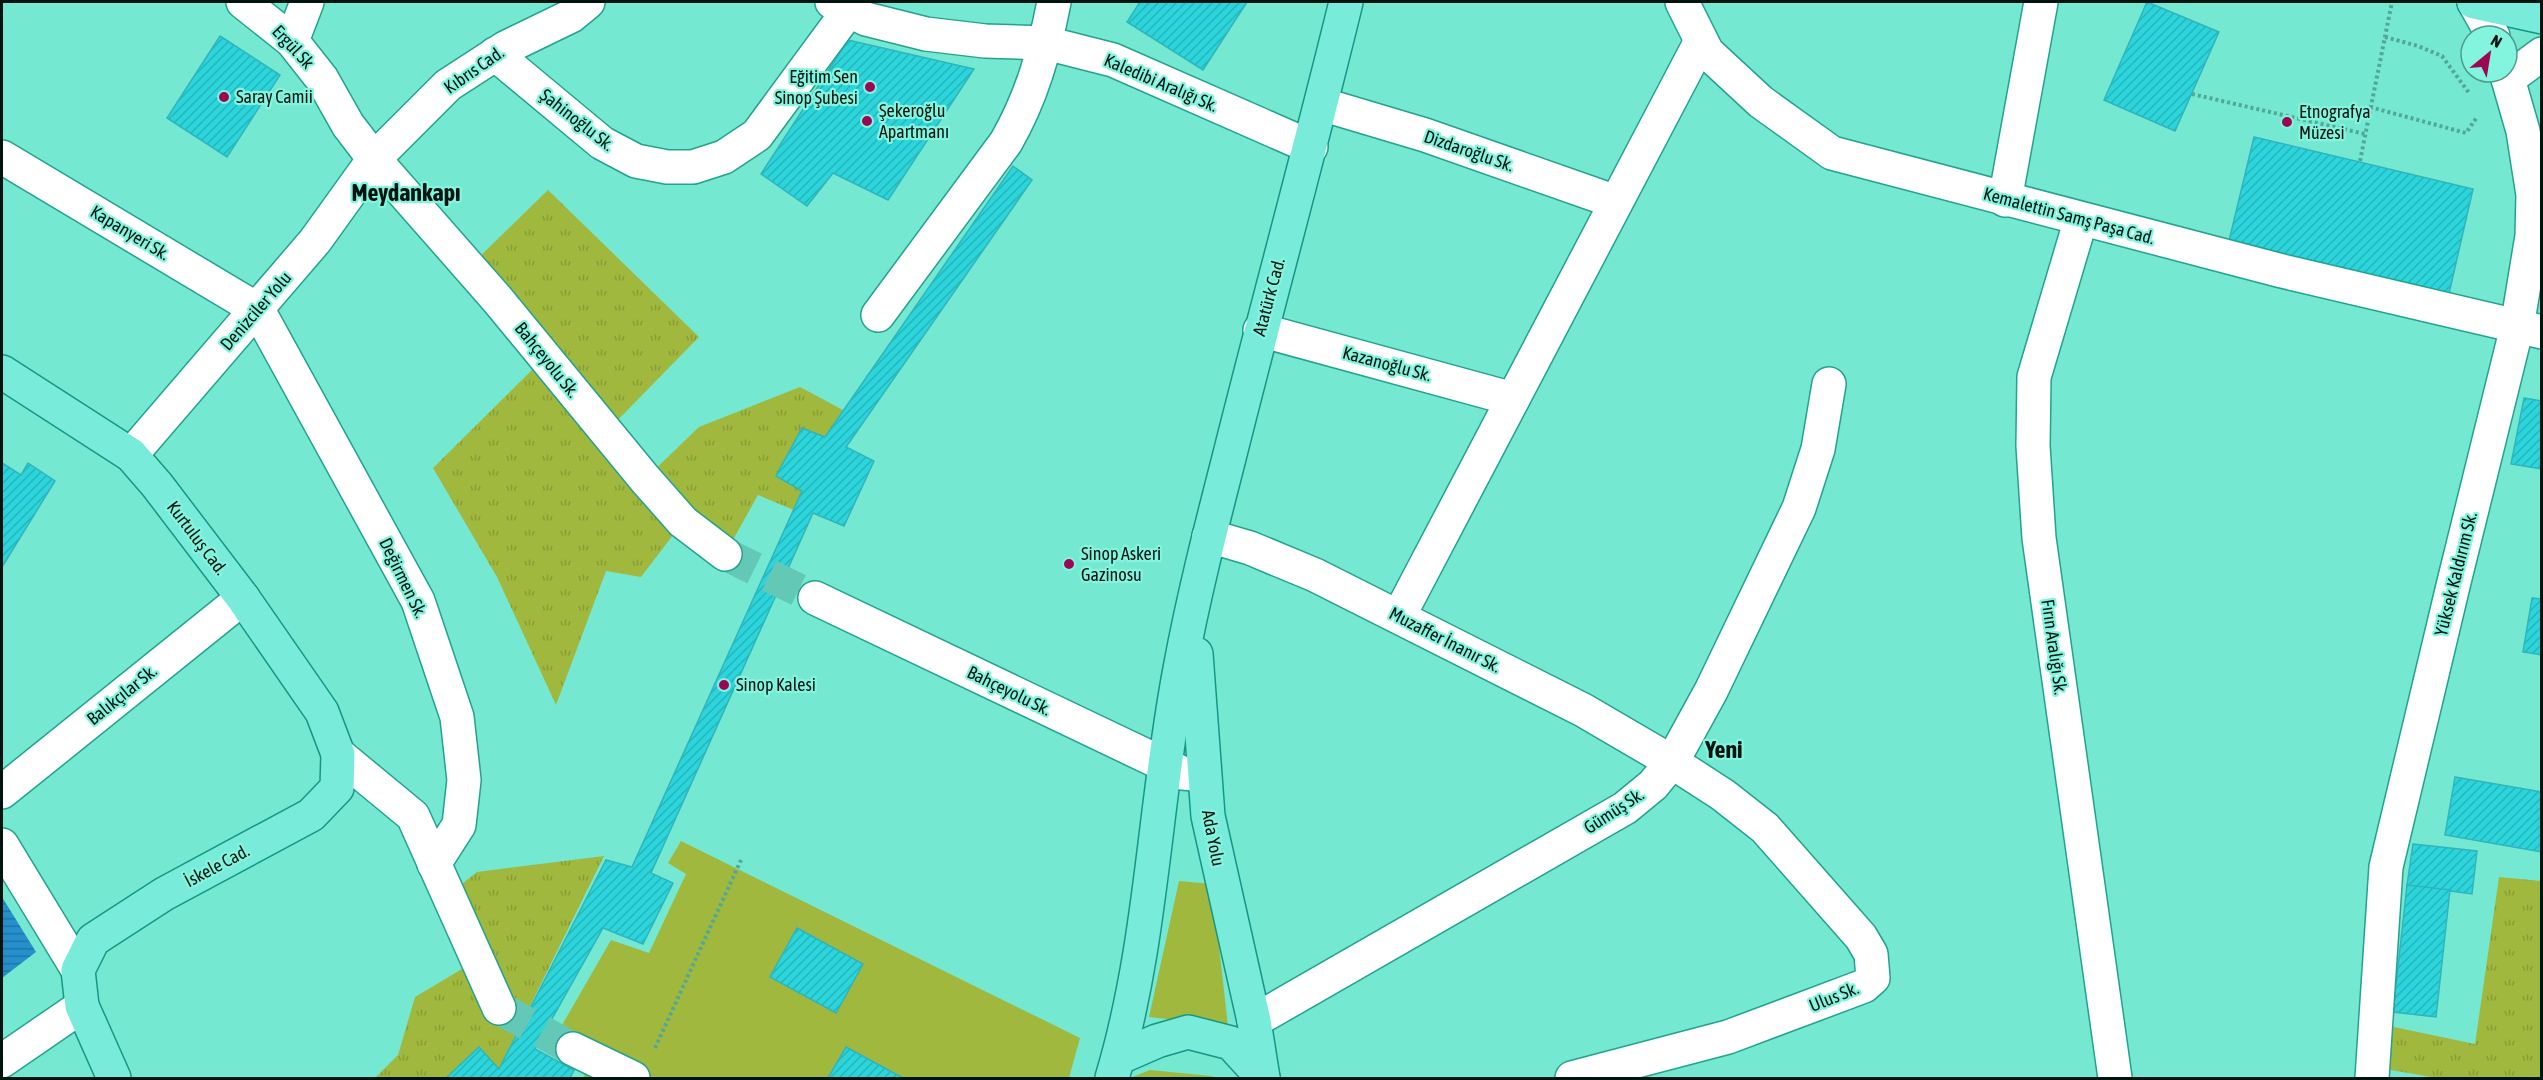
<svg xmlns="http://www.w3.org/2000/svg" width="2543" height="1080" viewBox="0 0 2543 1080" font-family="'Asap Condensed',sans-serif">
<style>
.grass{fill:url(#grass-tufts)}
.green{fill:#a1b83e}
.water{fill:url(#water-rules)}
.building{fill:url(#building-hatch);stroke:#2fb5bb;stroke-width:1.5}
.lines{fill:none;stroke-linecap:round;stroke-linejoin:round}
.minor-tunnel{stroke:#63c8b5;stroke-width:33;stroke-dasharray:33 16;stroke-linecap:butt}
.minor-casing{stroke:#22a38f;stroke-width:36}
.major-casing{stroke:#159784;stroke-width:36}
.path{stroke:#52a897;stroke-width:4;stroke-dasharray:3 3;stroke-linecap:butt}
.minor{stroke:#fff;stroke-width:33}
.major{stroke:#79ebdb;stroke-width:33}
.poi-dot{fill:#9c0753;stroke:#83f5df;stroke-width:2}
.labels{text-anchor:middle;stroke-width:4.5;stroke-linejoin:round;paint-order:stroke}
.street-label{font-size:18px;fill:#00140f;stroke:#83f5df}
.poi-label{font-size:18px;fill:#00140f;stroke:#83f5df;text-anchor:start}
.district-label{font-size:24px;font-weight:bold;fill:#00140f;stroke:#83f5df}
</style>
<defs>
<pattern id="grass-tufts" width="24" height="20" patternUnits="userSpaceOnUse" patternTransform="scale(1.5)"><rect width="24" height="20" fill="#a1b83e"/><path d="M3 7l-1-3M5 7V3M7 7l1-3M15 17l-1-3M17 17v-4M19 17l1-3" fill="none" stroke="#899d35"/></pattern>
<pattern id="water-rules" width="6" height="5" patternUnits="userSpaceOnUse" patternTransform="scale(1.5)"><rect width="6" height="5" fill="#2690cc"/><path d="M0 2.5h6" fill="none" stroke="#1e74a4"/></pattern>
<pattern id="building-hatch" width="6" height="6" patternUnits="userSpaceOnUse" patternTransform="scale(1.5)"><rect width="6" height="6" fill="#2cd5db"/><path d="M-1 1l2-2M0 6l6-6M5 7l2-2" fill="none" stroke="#25b6bb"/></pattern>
</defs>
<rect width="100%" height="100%" fill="#75e8d2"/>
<g class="grass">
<polygon points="548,190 699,337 606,432 645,479 699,427 800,387 843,410 825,437 802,428 802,491 794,510 758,495 725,554 683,522 641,577 606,571 556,705 497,577 433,468 544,358 469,267"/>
<polygon points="604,856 499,1069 479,1048 446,1078 375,1078 398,1055 415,997 477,960 448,895 477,872"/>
<polygon points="2499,877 2541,881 2541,1078 2437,1078 2373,1067 2375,1023 2475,1044"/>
</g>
<g class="green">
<polygon points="681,841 1080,1038 1069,1078 583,1078 593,1060 554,1039 611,940 649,953 686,874 668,863"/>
<polygon points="1179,881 1212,884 1228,1026 1149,1017"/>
<polygon points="1150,1070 1211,1076 1215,1078 1130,1078"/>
</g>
<polygon class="water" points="2,897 36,952 2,978"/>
<g class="building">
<polygon points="1140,2 1247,2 1203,70 1127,22"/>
<polygon points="2147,2 2219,32 2175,131 2104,100"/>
<polygon points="220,36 280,75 227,157 167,118"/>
<polygon points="848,40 974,69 888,200 833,173 807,206 761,174"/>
<polygon points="2254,137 2473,189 2448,298 2228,245"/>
<polygon points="1013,166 1032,180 846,447 874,461 844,526 813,513 651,873 673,883 643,944 603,928 535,1049 574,1070 570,1078 446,1078 479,1047 499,1069 606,860 632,867 802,491 776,476 802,428 825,437"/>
<polygon points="2524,398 2542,401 2542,469 2511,464"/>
<polygon points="2,463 21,475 28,463 55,481 2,567"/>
<polygon points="2532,598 2542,599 2542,655 2523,652"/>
<polygon points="2455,777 2542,792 2542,852 2445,835"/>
<polygon points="2413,844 2477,851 2472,894 2407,885"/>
<polygon points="2407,885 2450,890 2436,1017 2393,1012"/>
<polygon points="797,928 863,964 836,1013 770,977"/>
<polygon points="846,1047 903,1078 828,1078"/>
</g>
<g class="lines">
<g class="minor-tunnel">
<polyline points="725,554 815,598"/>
<polyline points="499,1008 573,1049"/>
</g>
<defs>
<g id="minor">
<polyline points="243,2 292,41 322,79 348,125 374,159 497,299 645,479 683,522 725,554"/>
<polyline points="832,2 866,19 926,34 985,41 1046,43 1113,60 1311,147"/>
<polyline points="1682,2 1707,52 1761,102 1832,153 2282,271 2542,332"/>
<polyline points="2474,2 2493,36"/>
<polyline points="292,41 307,2"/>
<polyline points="495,54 602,143 636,161 667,167 693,167 724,157 757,135 849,10"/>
<polyline points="2508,79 2542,54"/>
<polyline points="1321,104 1425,135 1616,202"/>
<polyline points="2,157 258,310 418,601 457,717 464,780 459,825 434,864"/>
<polyline points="2005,200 2041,2"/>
<polyline points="2081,219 2034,377 2033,446 2039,538 2115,1078"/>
<path d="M878 315 1006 142C1032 97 1044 53 1054 2"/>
<polyline points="1260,330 1513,399"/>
<polyline points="131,455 315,241 374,159 448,85 505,48 571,16 588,2"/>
<polyline points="1209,536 1250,548 1315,575 1583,710 1672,762 1723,795 1765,828 1861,937 1871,954 1873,978 1864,986 1728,1037 1572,1078"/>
<polyline points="815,598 1182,773 1194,774 1203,766"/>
<polyline points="1399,616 1701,41"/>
<polyline points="338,754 413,816 499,1008"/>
<polyline points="2,792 243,598"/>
<polyline points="2,845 78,970"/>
<polyline points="1254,1021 1625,808 1653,785 1672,762 1711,691 1799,508 1818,449 1829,384"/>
<polyline points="573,1049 633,1078"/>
<polyline points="2,1061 82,1006"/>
<polyline points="2372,1078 2386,867 2453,586 2517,327 2532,236 2533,195 2523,131 2506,72"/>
</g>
<g id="major">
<polyline points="2474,2 2542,17"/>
<polyline points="2,372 131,455 157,485 243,598 322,712 338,754 337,788 311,815 164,894 93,940 78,970 82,1006 114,1078"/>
<polyline points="1196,654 1208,816 1254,1021 1263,1078"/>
<polyline points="1118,1058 1157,1041 1188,1032 1231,1043 1263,1078"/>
<path d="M1112 1078C1152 945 1154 805 1180 669 1193 598 1211 528 1229 458 1267 306 1309 154 1346 2"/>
</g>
</defs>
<use href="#minor" class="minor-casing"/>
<use href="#major" class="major-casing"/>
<g class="path">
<polyline points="2385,37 2418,46 2442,56 2469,93"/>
<polyline points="2192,94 2365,134"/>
<polyline points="2370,107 2466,133 2477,117"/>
<polyline points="2360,161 2392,2"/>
<polyline points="655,1048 741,860"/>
</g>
<use href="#minor" class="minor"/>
<use href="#major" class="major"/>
</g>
<g class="poi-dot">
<circle cx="870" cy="87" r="6"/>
<circle cx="224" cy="97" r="6"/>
<circle cx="867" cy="121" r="6"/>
<circle cx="2287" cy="122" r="6"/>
<circle cx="1069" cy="564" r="6"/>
<circle cx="724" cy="685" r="6"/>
</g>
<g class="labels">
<g class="street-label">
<text transform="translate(293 47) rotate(47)" y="6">Ergül Sk</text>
<text transform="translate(474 70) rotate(-35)" y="6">Kıbrıs Cad.</text>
<text transform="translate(1161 83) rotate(23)" y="6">Kaledibi Aralığı Sk.</text>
<text transform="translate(577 120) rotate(38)" y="6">Şahinoğlu Sk.</text>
<text transform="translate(1469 151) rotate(19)" y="6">Dizdaroğlu Sk.</text>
<text transform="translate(2069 216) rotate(15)" y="6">Kemalettin Samş Paşa Cad.</text>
<text transform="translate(130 233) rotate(31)" y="6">Kapanyeri Sk.</text>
<text transform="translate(1269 297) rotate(-75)" y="6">Atatürk Cad.</text>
<text transform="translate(256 311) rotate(-49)" y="6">Denizciler Yolu</text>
<text transform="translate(547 360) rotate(51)" y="6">Bahçeyolu Sk.</text>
<text transform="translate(1387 364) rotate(15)" y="6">Kazanoğlu Sk.</text>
<text transform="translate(197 538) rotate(53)" y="6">Kurtuluş Cad.</text>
<text transform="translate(2456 574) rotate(-76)" y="6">Yüksek Kaldırım Sk.</text>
<text transform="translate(403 578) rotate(64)" y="6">Değirmen Sk.</text>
<text transform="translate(1445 640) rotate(27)" y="6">Muzaffer İnanır Sk.</text>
<text transform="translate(2054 647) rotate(82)" y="6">Fırın Aralığı Sk.</text>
<text transform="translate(1009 691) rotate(26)" y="6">Bahçeyolu Sk.</text>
<text transform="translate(122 695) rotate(-39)" y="6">Balıkçılar Sk.</text>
<text transform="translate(1614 811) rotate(-33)" y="6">Gümüş Sk.</text>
<text transform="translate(1213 838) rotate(79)" y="6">Ada Yolu</text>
<text transform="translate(217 866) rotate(-28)" y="6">İskele Cad.</text>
<text transform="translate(1834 997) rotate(-22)" y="6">Ulus Sk.</text>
</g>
<g class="poi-label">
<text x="858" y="83" text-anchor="end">Eğitim Sen<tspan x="858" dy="21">Sinop Şubesi</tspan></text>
<text x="236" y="103">Saray Camii</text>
<text x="879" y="117">Şekeroğlu<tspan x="879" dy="21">Apartmanı</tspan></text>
<text x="2299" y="118">Etnografya<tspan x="2299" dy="21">Müzesi</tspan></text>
<text x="1081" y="560">Sinop Askeri<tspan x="1081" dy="21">Gazinosu</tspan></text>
<text x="736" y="691">Sinop Kalesi</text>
</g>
<g class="district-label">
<text x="406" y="201">Meydankapı</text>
<text x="1724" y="758">Yeni</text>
</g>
</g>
<rect width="2543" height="1080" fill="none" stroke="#00140f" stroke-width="6"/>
<g transform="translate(2489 54) rotate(30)"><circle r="28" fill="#83f5df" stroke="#4f9b8c" stroke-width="1.5"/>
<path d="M0-4.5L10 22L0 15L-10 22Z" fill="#9c0753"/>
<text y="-9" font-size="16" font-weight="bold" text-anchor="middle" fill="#00140f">N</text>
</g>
</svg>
